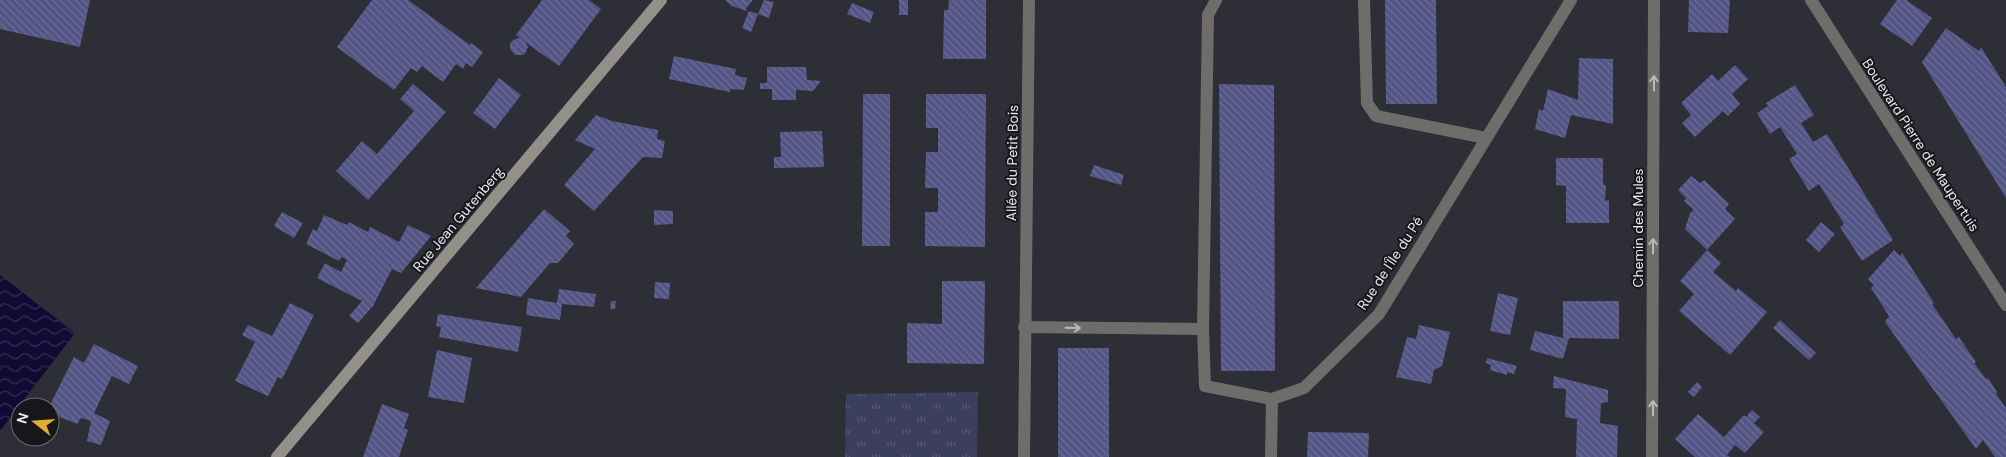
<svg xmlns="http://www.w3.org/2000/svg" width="2006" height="457" viewBox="0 0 2006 457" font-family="'DM Sans',sans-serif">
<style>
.park{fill:url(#park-tufts)}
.water{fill:url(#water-waves)}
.building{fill:url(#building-back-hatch)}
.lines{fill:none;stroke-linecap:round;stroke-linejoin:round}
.minor{stroke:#6f6d69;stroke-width:12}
.tertiary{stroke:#6f6d69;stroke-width:12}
.secondary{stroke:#939089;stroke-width:12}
.oneway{stroke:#b9b9ba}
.labels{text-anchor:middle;stroke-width:4;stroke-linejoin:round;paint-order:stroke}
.street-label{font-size:14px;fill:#eaebf0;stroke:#16171a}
</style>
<defs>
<pattern id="park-tufts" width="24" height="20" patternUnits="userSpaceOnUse" patternTransform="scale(1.25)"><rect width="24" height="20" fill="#3c3e5d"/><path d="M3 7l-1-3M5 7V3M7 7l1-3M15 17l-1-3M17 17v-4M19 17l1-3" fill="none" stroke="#585a75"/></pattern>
<pattern id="water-waves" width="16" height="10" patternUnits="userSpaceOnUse" patternTransform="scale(1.25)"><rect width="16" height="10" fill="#100b35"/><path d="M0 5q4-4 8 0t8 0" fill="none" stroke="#332f53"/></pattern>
<pattern id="building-back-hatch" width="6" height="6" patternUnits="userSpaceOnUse" patternTransform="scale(1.25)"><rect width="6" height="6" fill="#535585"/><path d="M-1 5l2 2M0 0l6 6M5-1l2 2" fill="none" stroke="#6c6e97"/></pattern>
</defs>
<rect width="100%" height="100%" fill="#2d2e36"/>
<polygon class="park" points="978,392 977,457 845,457 846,394"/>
<polygon class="water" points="0,275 75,333 0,431"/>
<g class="building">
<polygon points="0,0 90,0 80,47 0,29"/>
<polygon points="372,0 408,0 470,45 471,43 483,52 472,67 466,63 463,69 456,64 443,82 422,66 417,72 411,68 394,90 337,47"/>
<polygon points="542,0 589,0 601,9 559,66 525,42 528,47 526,52 523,55 515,55 510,49 510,43 515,39 520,38 516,35"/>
<polygon points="725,0 753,0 746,8 747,11 732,6"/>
<polygon points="764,0 774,2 769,18 758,14 751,32 742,28 749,11 758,14"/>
<rect x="899" y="0" width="9" height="15"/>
<polygon points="949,0 986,0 986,59 943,59 944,10 948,10"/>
<polygon points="1385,0 1436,0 1437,104 1386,104"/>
<polygon points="1689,0 1730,0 1728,33 1688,32"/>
<polygon points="1897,0 1906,0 1932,18 1912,46 1880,24"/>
<polygon points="852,3 874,12 870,23 847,14"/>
<polygon points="1946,28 1979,51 1981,47 2006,87 2006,198 1922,62"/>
<polygon points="674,56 736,69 735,75 747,78 744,90 730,89 730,92 669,79"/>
<polygon points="1579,58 1613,59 1613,124 1571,115 1565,138 1535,129 1539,109 1543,111 1548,89 1578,100"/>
<polygon points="1735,65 1748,79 1732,94 1740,104 1728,116 1723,111 1695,137 1682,123 1691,115 1681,103 1712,74 1718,81"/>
<polygon points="767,67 806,67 807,80 821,81 813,91 796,90 796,100 772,100 772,89 760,89 760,83 767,83"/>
<polygon points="499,78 521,95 495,129 473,113"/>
<polygon points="413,84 446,112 368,200 336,171 362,141 377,154 414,111 400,99"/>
<polygon points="1219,84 1274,85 1275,371 1221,371"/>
<polygon points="1795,85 1814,115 1801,123 1813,142 1827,134 1893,240 1862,261 1840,227 1844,224 1819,184 1809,191 1789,159 1797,154 1780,127 1770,134 1757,113 1768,106 1766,103"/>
<polygon points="863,94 890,94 890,246 862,246"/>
<polygon points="926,94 986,94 985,247 925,246 925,212 938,212 938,188 925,188 926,152 938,152 938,128 926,128"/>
<polygon points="596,115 612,121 658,130 657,139 665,141 662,158 643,157 594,211 564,185 595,149 575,140"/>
<polygon points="822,131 824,167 774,168 774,157 781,157 780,132"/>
<polygon points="1556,158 1603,158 1603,185 1606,185 1605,201 1609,200 1609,223 1566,223 1566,186 1556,185"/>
<polygon points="1094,165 1124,175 1121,185 1090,176"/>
<polygon points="1691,176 1700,183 1704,180 1729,204 1725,209 1735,219 1707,250 1685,229 1690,213 1694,210 1684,201 1686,198 1678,190"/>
<polygon points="544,209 570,231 566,236 574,244 558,263 550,263 521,297 476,288"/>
<polygon points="654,210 673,211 673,224 654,225"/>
<polygon points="282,212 303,223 294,238 274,226"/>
<polygon points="324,215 347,225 349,222 368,232 370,227 399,242 408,225 431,236 401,273 392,269 373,306 358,323 349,316 362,301 317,278 325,263 341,272 347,260 342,257 339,261 306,244 313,229 317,231"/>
<polygon points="1821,222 1835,234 1819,252 1806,240"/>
<polygon points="1707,250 1721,263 1713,272 1736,291 1738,288 1767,312 1730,355 1679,311 1694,294 1680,281"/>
<polygon points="1894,250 1900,256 1902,253 1934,303 1932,304 1956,339 1959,337 1967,349 1976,362 1974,363 1986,379 1988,378 1997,392 1996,394 2006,408 2006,457 1995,457 1983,440 1976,449 1885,322 1889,316 1871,288 1874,285 1868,279"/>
<polygon points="942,281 985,281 984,364 907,363 907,323 942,324"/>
<polygon points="655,282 670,283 669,299 654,298"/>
<polygon points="559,289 596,294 594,307 562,304 560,320 526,315 528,298 557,303"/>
<polygon points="1498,293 1518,298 1510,335 1490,331"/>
<polygon points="611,301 616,301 615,309 610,309"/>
<polygon points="1563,301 1619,301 1619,339 1569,338 1563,359 1530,350 1535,331 1563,338"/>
<polygon points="290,303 314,315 282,379 278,377 268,396 235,381 255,342 242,335 248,325 272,336"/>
<polygon points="438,314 522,327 518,352 439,337 441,327 436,326"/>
<polygon points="1780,320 1816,353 1809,360 1773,328"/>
<polygon points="1419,325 1450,332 1442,366 1434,370 1431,384 1396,377 1407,337 1416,339"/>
<polygon points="94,344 138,366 129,384 112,376 94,413 110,421 101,445 87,441 91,421 81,418 77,424 50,413 49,407 74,357 84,363"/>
<rect x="1058" y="348" width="51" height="109"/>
<polygon points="437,350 472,358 464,403 428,397"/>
<polygon points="1487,358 1517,366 1514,374 1507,372 1507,375 1490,370 1491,365 1486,363"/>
<polygon points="1554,376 1608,390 1608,402 1601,403 1600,423 1618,426 1617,457 1576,457 1577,419 1565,417 1566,389 1553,388"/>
<polygon points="1697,382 1702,387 1694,397 1688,392"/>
<polygon points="382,404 409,414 404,428 408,430 399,457 363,457"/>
<polygon points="1752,410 1760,417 1754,423 1764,432 1745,453 1735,445 1727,455 1730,457 1695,457 1675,439 1698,414 1724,437 1744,415 1746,417"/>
<polygon points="1308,432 1369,433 1368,457 1307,457"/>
</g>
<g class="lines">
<g class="minor">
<polyline points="1216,0 1208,15 1203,329 1205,386 1272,399 1304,388 1379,314 1571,0"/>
<polyline points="1364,0 1367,103 1376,116 1486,138"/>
<polyline points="1024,327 1203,329"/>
<polyline points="1024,457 1029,0"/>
<polyline points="1271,457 1272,399"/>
<polyline points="1652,457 1654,0"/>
</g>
<polyline class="tertiary" points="1811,0 2006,305"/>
<polyline class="secondary" points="277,457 661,0"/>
</g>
<defs><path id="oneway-shaft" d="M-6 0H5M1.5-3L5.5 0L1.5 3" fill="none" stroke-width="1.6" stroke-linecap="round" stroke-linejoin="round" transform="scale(1.25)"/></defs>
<g class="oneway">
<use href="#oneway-shaft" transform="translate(1654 83) rotate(-90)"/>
<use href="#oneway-shaft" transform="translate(1653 246) rotate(-90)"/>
<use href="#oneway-shaft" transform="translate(1073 328) rotate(1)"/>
<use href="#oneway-shaft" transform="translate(1653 408) rotate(-90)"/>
</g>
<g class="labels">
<g class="street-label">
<text transform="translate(1921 145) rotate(57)" y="5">Boulevard Pierre de Maupertuis</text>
<text transform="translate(1012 163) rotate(-89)" y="5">Allée du Petit Bois</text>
<text transform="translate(458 219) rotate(-50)" y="5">Rue Jean Gutenberg</text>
<text transform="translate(1638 228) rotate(-90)" y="5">Chemin des Mules</text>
<text transform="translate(1390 263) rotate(-57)" y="5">Rue de l'Île du Pé</text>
</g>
</g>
<g transform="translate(35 422) rotate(287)"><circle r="24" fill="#16171a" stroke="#6b6c70"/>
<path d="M0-4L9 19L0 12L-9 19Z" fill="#e2ae34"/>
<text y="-8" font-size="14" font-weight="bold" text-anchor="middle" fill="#eaebf0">N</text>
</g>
</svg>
